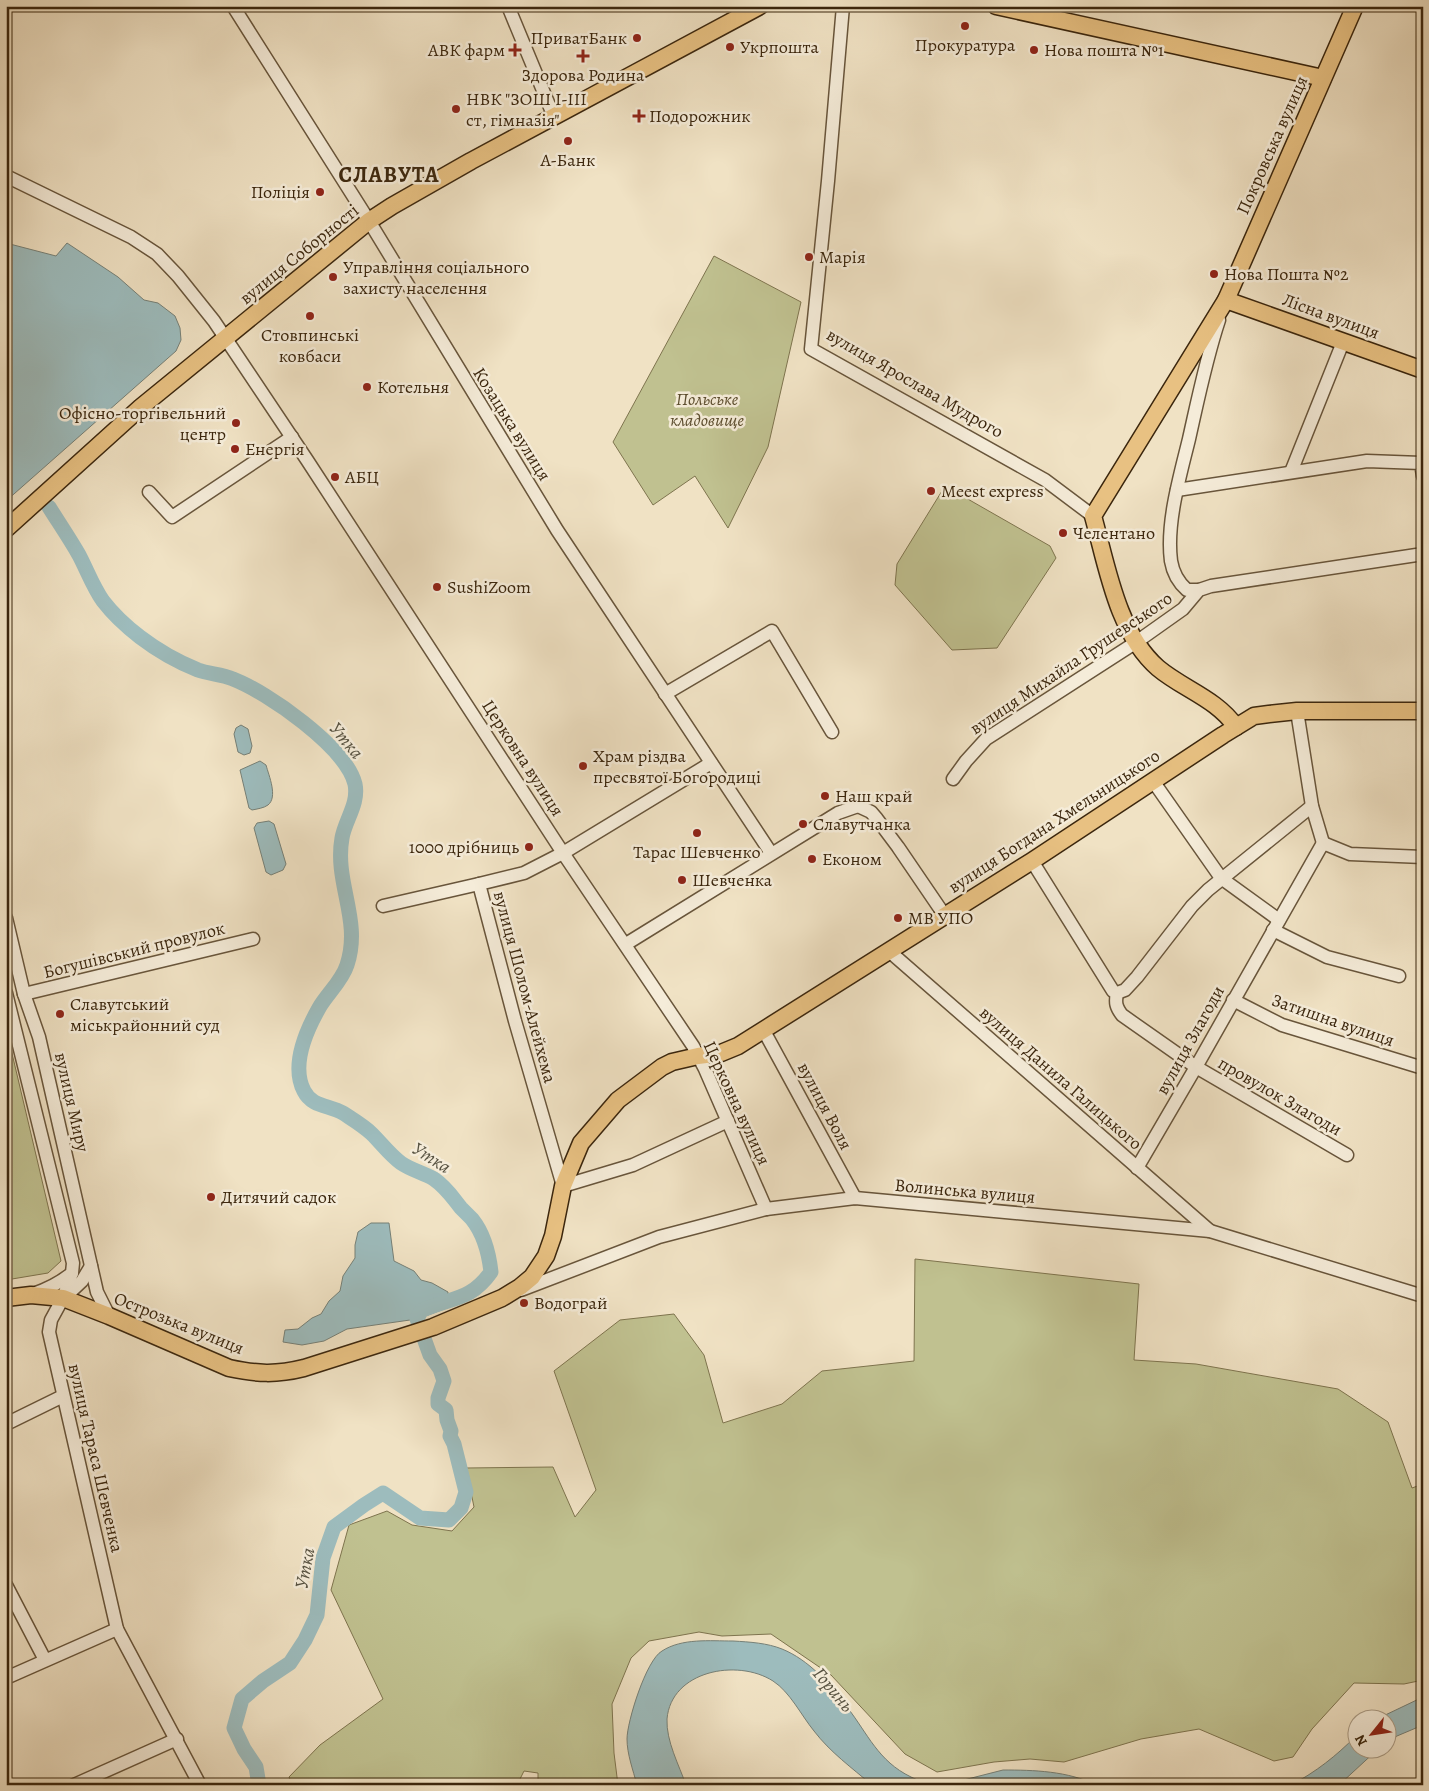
<svg xmlns="http://www.w3.org/2000/svg" width="1429" height="1791" viewBox="0 0 1429 1791" font-family="Alegreya,serif">
<style>
.green{fill:#c0c190;stroke:#7e744e}
.water{fill:#9dbcbd;stroke:#768077}
.lines{fill:none;stroke-linecap:round;stroke-linejoin:round}
.river{stroke:#9dbcbd;stroke-width:15}
.minor-casing{stroke:#68553b;stroke-width:15}
.major-casing{stroke:#3b260d;stroke-width:19}
.minor{stroke:#f5ecd9;stroke-width:12}
.major{stroke:#e8c182;stroke-width:16}
.poi-dot{fill:#8f2418;stroke:#f5ecd9;stroke-width:2}
.labels{text-anchor:middle;stroke-width:5;stroke-linejoin:round;paint-order:stroke}
.poi-label{font-size:18px;fill:#3b260d;stroke:#f5ecd9;text-anchor:start}
.street-label{font-size:18px;fill:#3b260d;stroke:#f5ecd9}
.park-label{font-size:18px;font-style:italic;fill:#5c4d2e;stroke:#f5ecd9}
.water-label{font-size:19px;font-style:italic;fill:#585342;stroke:#f5ecd9}
.district-label{font-size:22px;font-weight:bold;letter-spacing:1px;fill:#3b260d;stroke:#f5ecd9}
</style>
<rect width="100%" height="100%" fill="#f0e2c4"/>
<filter id="stains"><feTurbulence type="fractalNoise" baseFrequency=".004" numOctaves="4"/><feColorMatrix values="0 0 0 0 .2 0 0 0 0 .09 0 0 0 0 .02 0 0 0 .5 -.17"/></filter>
<radialGradient id="worn" r=".72"><stop offset=".6" stop-color="#630" stop-opacity="0"/><stop offset="1" stop-color="#630" stop-opacity=".3"/></radialGradient>
<g class="green">
<polygon points="714,256 801,302 768,447 728,528 695,476 653,505 613,442"/>
<polygon points="945,486 1050,546 1056,558 997,648 952,650 895,585 897,564"/>
<polygon points="6,1028 61,1261 48,1273 6,1280"/>
<polygon points="915,1259 1139,1284 1134,1360 1196,1364 1338,1389 1388,1422 1412,1488 1423,1484 1423,1680 1404,1684 1354,1683 1312,1729 1293,1757 1274,1761 1199,1729 1141,1739 1064,1762 1030,1759 994,1762 937,1772 905,1754 831,1675 771,1634 722,1636 699,1632 649,1641 631,1658 612,1704 614,1753 618,1785 538,1785 538,1773 524,1771 517,1785 292,1785 289,1777 320,1745 383,1699 331,1590 349,1525 387,1511 412,1525 452,1531 474,1507 466,1468 553,1467 575,1517 596,1490 554,1371 620,1320 674,1314 704,1355 723,1423 782,1404 822,1371 914,1361"/>
</g>
<g class="water">
<polygon points="6,243 56,256 67,243 118,277 144,300 158,303 175,316 180,328 181,340 176,351 6,501"/>
<polygon points="241,725 248,729 252,746 250,753 244,755 238,752 234,734 236,728"/>
<path d="M260 761 266 765C269 776 278 797 268 805 264 808 257 809 252 810L249 808 240 770Z"/>
<polygon points="269,821 274,824 286,864 283,870 271,875 266,872 254,828 257,823"/>
<polygon points="371,1223 389,1223 394,1261 414,1271 421,1280 432,1283 448,1292 447,1308 417,1319 347,1329 324,1341 302,1345 283,1342 285,1330 298,1329 312,1318 321,1314 329,1301 340,1291 343,1276 355,1258 355,1245 358,1232"/>
<path d="M733 1641C750 1642 767 1643 782 1649 809 1660 830 1684 847 1707 868 1734 878 1761 911 1777 918 1780 924 1784 932 1785H872C852 1768 830 1752 814 1731 801 1715 790 1692 773 1681 737 1658 671 1671 667 1719 666 1741 679 1765 686 1785H637C633 1770 627 1754 627 1739 627 1722 646 1660 662 1651 682 1638 710 1641 733 1641Z"/>
<polygon points="1423,1697 1423,1725 1397,1736 1387,1743 1386,1718 1379,1718"/>
<path d="M1356 1736V1748L1378 1749 1339 1785H1291C1316 1772 1336 1756 1356 1736Z"/>
<path d="M1003 1770C1034 1770 1068 1771 1096 1785H944Z"/>
</g>
<g class="lines">
<path class="river" d="M49 507C59 523 70 539 79 555 87 570 93 587 103 601 113 614 127 627 140 637 157 650 178 662 198 670 209 674 222 674 233 679 267 692 346 747 355 784 359 804 345 820 342 838 334 883 362 920 347 965 342 981 327 994 319 1008 306 1031 291 1066 304 1091 312 1107 329 1105 343 1113 352 1119 364 1126 372 1134 382 1144 390 1155 401 1163 411 1170 424 1173 434 1179 447 1188 452 1197 461 1208 465 1212 469 1216 472 1219 484 1234 489 1254 491 1272 470 1302 450 1297 421 1311L417 1319 430 1355 440 1369 444 1381 438 1398V1404L446 1410 447 1420 451 1431 450 1436 454 1444 466 1492 461 1508 449 1520 420 1518 383 1493 364 1505 334 1527 323 1558 317 1615 305 1640 290 1663 263 1681 242 1699 234 1728 244 1749 256 1767 259 1785"/>
<defs>
<g id="minor">
<polyline points="233,6 369,221 557,530 771,853"/>
<polyline points="508,6 554,117"/>
<polyline points="843,6 828,181 811,349 1045,480 1093,516"/>
<polyline points="6,176 131,237 157,254 178,276 214,321 307,460 563,853 693,1046 705,1069 766,1209"/>
<polyline points="1291,472 1343,342"/>
<polyline points="1177,490 1367,461 1421,463 1423,476"/>
<polyline points="149,492 172,517 292,437"/>
<path d="M1199 590H1187C1179 583 1173 573 1171 561 1166 523 1180 476 1189 439 1198 399 1206 359 1219 320"/>
<polyline points="665,694 772,631 832,732"/>
<polyline points="1297,711 1312,806 1323,843"/>
<polyline points="711,763 563,853 524,873 479,884 515,1021 563,1186 633,1165 728,1121"/>
<polyline points="953,779 966,761 986,739 1135,643 1183,609 1199,590 1211,586 1423,554"/>
<polyline points="1153,781 1221,878 1279,920"/>
<polyline points="1032,861 1113,991 1117,993 1125,990 1137,977 1192,906 1208,890 1312,806"/>
<polyline points="383,906 479,884"/>
<polyline points="6,918 24,994 39,1037 97,1292 109,1316"/>
<polyline points="1273,930 1327,957 1399,976"/>
<polyline points="626,944 838,813 858,806 871,812 877,819 898,847 945,916"/>
<polyline points="889,951 1210,1231"/>
<path d="M6 993 73 1263 72 1273C60 1283 48 1289 33 1294"/>
<path d="M1117 993C1115 1003 1116 1007 1122 1015L1196 1067 1347 1155"/>
<polyline points="24,994 253,939"/>
<polyline points="1233,1000 1282,1025 1423,1068"/>
<polyline points="764,1031 855,1198"/>
<polyline points="1137,1168 1196,1067 1323,843 1350,854 1423,857"/>
<polyline points="72,1273 63,1298 51,1320 49,1332 117,1629 200,1785"/>
<polyline points="521,1290 659,1237 766,1209 855,1198 1210,1231 1423,1296"/>
<polyline points="65,1297 82,1281 91,1266"/>
<polyline points="6,1424 63,1396"/>
<polyline points="6,1585 45,1660"/>
<polyline points="6,1678 117,1629"/>
<polyline points="74,1785 177,1739"/>
</g>
<g id="major">
<polyline points="996,6 1323,78"/>
<polyline points="1226,300 1423,370"/>
<polyline points="6,529 141,407 369,221 392,206 471,161 760,6"/>
<path d="M1236 727C1217 699 1183 689 1158 668 1117 632 1107 566 1093 516L1226 300 1355 6"/>
<path d="M6 1298 31 1295 63 1298 109 1316 229 1368C257 1374 276 1375 304 1368L433 1327 502 1298 520 1287 532 1277 546 1256 553 1236 563 1186 581 1143 618 1100 662 1067 672 1062 698 1056 721 1053 738 1046 1032 861 1223 735 1254 716 1269 714 1297 711H1423"/>
</g>
</defs>
<use href="#minor" class="minor-casing"/>
<use href="#major" class="major-casing"/>
<use href="#minor" class="minor"/>
<use href="#major" class="major"/>
</g>
<g class="poi-dot">
<circle cx="965" cy="26" r="5"/>
<circle cx="637" cy="38" r="5"/>
<circle cx="730" cy="47" r="5"/>
<path d="M512.5 42.5h5v5h5v5h-5v5h-5v-5h-5v-5h5z"/>
<circle cx="1034" cy="50" r="5"/>
<path d="M580.5 48.5h5v5h5v5h-5v5h-5v-5h-5v-5h5z"/>
<circle cx="456" cy="109" r="5"/>
<path d="M636.5 108.5h5v5h5v5h-5v5h-5v-5h-5v-5h5z"/>
<circle cx="568" cy="141" r="5"/>
<circle cx="320" cy="192" r="5"/>
<circle cx="809" cy="257" r="5"/>
<circle cx="1214" cy="274" r="5"/>
<circle cx="333" cy="277" r="5"/>
<circle cx="310" cy="316" r="5"/>
<circle cx="367" cy="387" r="5"/>
<circle cx="236" cy="423" r="5"/>
<circle cx="235" cy="449" r="5"/>
<circle cx="335" cy="477" r="5"/>
<circle cx="931" cy="491" r="5"/>
<circle cx="1063" cy="533" r="5"/>
<circle cx="437" cy="587" r="5"/>
<circle cx="583" cy="766" r="5"/>
<circle cx="825" cy="796" r="5"/>
<circle cx="803" cy="824" r="5"/>
<circle cx="697" cy="833" r="5"/>
<circle cx="529" cy="847" r="5"/>
<circle cx="812" cy="859" r="5"/>
<circle cx="682" cy="880" r="5"/>
<circle cx="898" cy="918" r="5"/>
<circle cx="60" cy="1014" r="5"/>
<circle cx="211" cy="1197" r="5"/>
<circle cx="524" cy="1303" r="5"/>
</g>
<g class="labels">
<g class="poi-label">
<text x="627" y="44" text-anchor="end">ПриватБанк</text>
<text x="965" y="51" text-anchor="middle">Прокуратура</text>
<text x="740" y="53">Укрпошта</text>
<text x="505" y="56" text-anchor="end">АВК фарм</text>
<text x="1044" y="56">Нова пошта №1</text>
<text x="583" y="81" text-anchor="middle">Здорова Родина</text>
<text x="466" y="105">НВК "ЗОШ І-ІІІ<tspan x="466" dy="21">ст, гімназія"</tspan></text>
<text x="649" y="122">Подорожник</text>
<text x="568" y="166" text-anchor="middle">А-Банк</text>
<text x="310" y="198" text-anchor="end">Поліція</text>
<text x="819" y="263">Марія</text>
<text x="343" y="273">Управління соціального<tspan x="343" dy="21">захисту населення</tspan></text>
<text x="1224" y="280">Нова Пошта №2</text>
<text x="310" y="341" text-anchor="middle">Стовпинські<tspan x="310" dy="21">ковбаси</tspan></text>
<text x="377" y="393">Котельня</text>
<text x="226" y="419" text-anchor="end">Офісно-торгівельний<tspan x="226" dy="21">центр</tspan></text>
<text x="245" y="455">Енергія</text>
<text x="345" y="483">АБЦ</text>
<text x="941" y="497">Meest express</text>
<text x="1073" y="539">Челентано</text>
<text x="447" y="593">SushiZoom</text>
<text x="593" y="762">Храм різдва<tspan x="593" dy="21">пресвятої Богородиці</tspan></text>
<text x="835" y="802">Наш край</text>
<text x="813" y="830">Славутчанка</text>
<text x="519" y="853" text-anchor="end">1000 дрібниць</text>
<text x="697" y="858" text-anchor="middle">Тарас Шевченко</text>
<text x="822" y="865">Економ</text>
<text x="692" y="886">Шевченка</text>
<text x="908" y="924">МВ УПО</text>
<text x="70" y="1010">Славутський<tspan x="70" dy="21">міськрайонний суд</tspan></text>
<text x="221" y="1203">Дитячий садок</text>
<text x="534" y="1309">Водограй</text>
</g>
<g class="street-label">
<text transform="translate(1272 145) rotate(-66)" y="6">Покровська вулиця</text>
<text transform="translate(299 254) rotate(-39)" y="6">вулиця Соборності</text>
<text transform="translate(1331 316) rotate(20)" y="6">Лісна вулиця</text>
<text transform="translate(915 383) rotate(30)" y="6">вулиця Ярослава Мудрого</text>
<text transform="translate(512 424) rotate(58)" y="6">Козацька вулиця</text>
<text transform="translate(1071 663) rotate(-34)" y="6">вулиця Михайла Грушевського</text>
<text transform="translate(523 758) rotate(57)" y="6">Церковна вулиця</text>
<text transform="translate(1054 821) rotate(-33)" y="6">вулиця Богдана Хмельницького</text>
<text transform="translate(134 950) rotate(-14)" y="6">Богушівський провулок</text>
<text transform="translate(525 987) rotate(75)" y="6">вулиця Шолом-Алейхема</text>
<text transform="translate(1333 1020) rotate(19)" y="6">Затишна вулиця</text>
<text transform="translate(1190 1040) rotate(-61)" y="6">вулиця Злагоди</text>
<text transform="translate(1061 1078) rotate(41)" y="6">вулиця Данила Галицького</text>
<text transform="translate(1280 1096) rotate(30)" y="6">провулок Злагоди</text>
<text transform="translate(72 1102) rotate(77)" y="6">вулиця Миру</text>
<text transform="translate(737 1103) rotate(65)" y="6">Церковна вулиця</text>
<text transform="translate(825 1106) rotate(62)" y="6">вулиця Воля</text>
<text transform="translate(965 1191) rotate(5)" y="6">Волинська вулиця</text>
<text transform="translate(179 1323) rotate(22)" y="6">Острозька вулиця</text>
<text transform="translate(96 1458) rotate(77)" y="6">вулиця Тараса Шевченка</text>
</g>
<g class="park-label">
<text x="707" y="405">Польське<tspan x="707" dy="21">кладовище</tspan></text>
</g>
<g class="water-label">
<text transform="translate(347 740) rotate(50)" y="7">Утка</text>
<text transform="translate(432 1157) rotate(32)" y="7">Утка</text>
<text transform="translate(304 1568) rotate(-80)" y="7">Утка</text>
<text transform="translate(834 1689) rotate(50)" y="7">Горинь</text>
</g>
<g class="district-label">
<text x="389" y="182">СЛАВУТА</text>
</g>
</g>
<rect width="1429" height="1791" fill="none" stroke="#f0e2c4" stroke-width="25"/>
<rect x="8" y="8" width="1414" height="1776" fill="none" stroke="#3b260d" stroke-width="2.5"/>
<rect x="12" y="12" width="1404" height="1766" fill="none" stroke="#3b260d"/>
<g transform="translate(1372 1734) rotate(240)"><circle r="24" fill="#f5ecd9" stroke="#ab9d87"/>
<path d="M0-4L9 19L0 12L-9 19Z" fill="#8f2418"/>
<text y="-8" font-size="14" font-weight="bold" text-anchor="middle" fill="#3b260d">N</text>
</g>
<rect width="100%" height="100%" filter="url(#stains)"/>
<rect width="100%" height="100%" fill="url(#worn)"/>
</svg>
